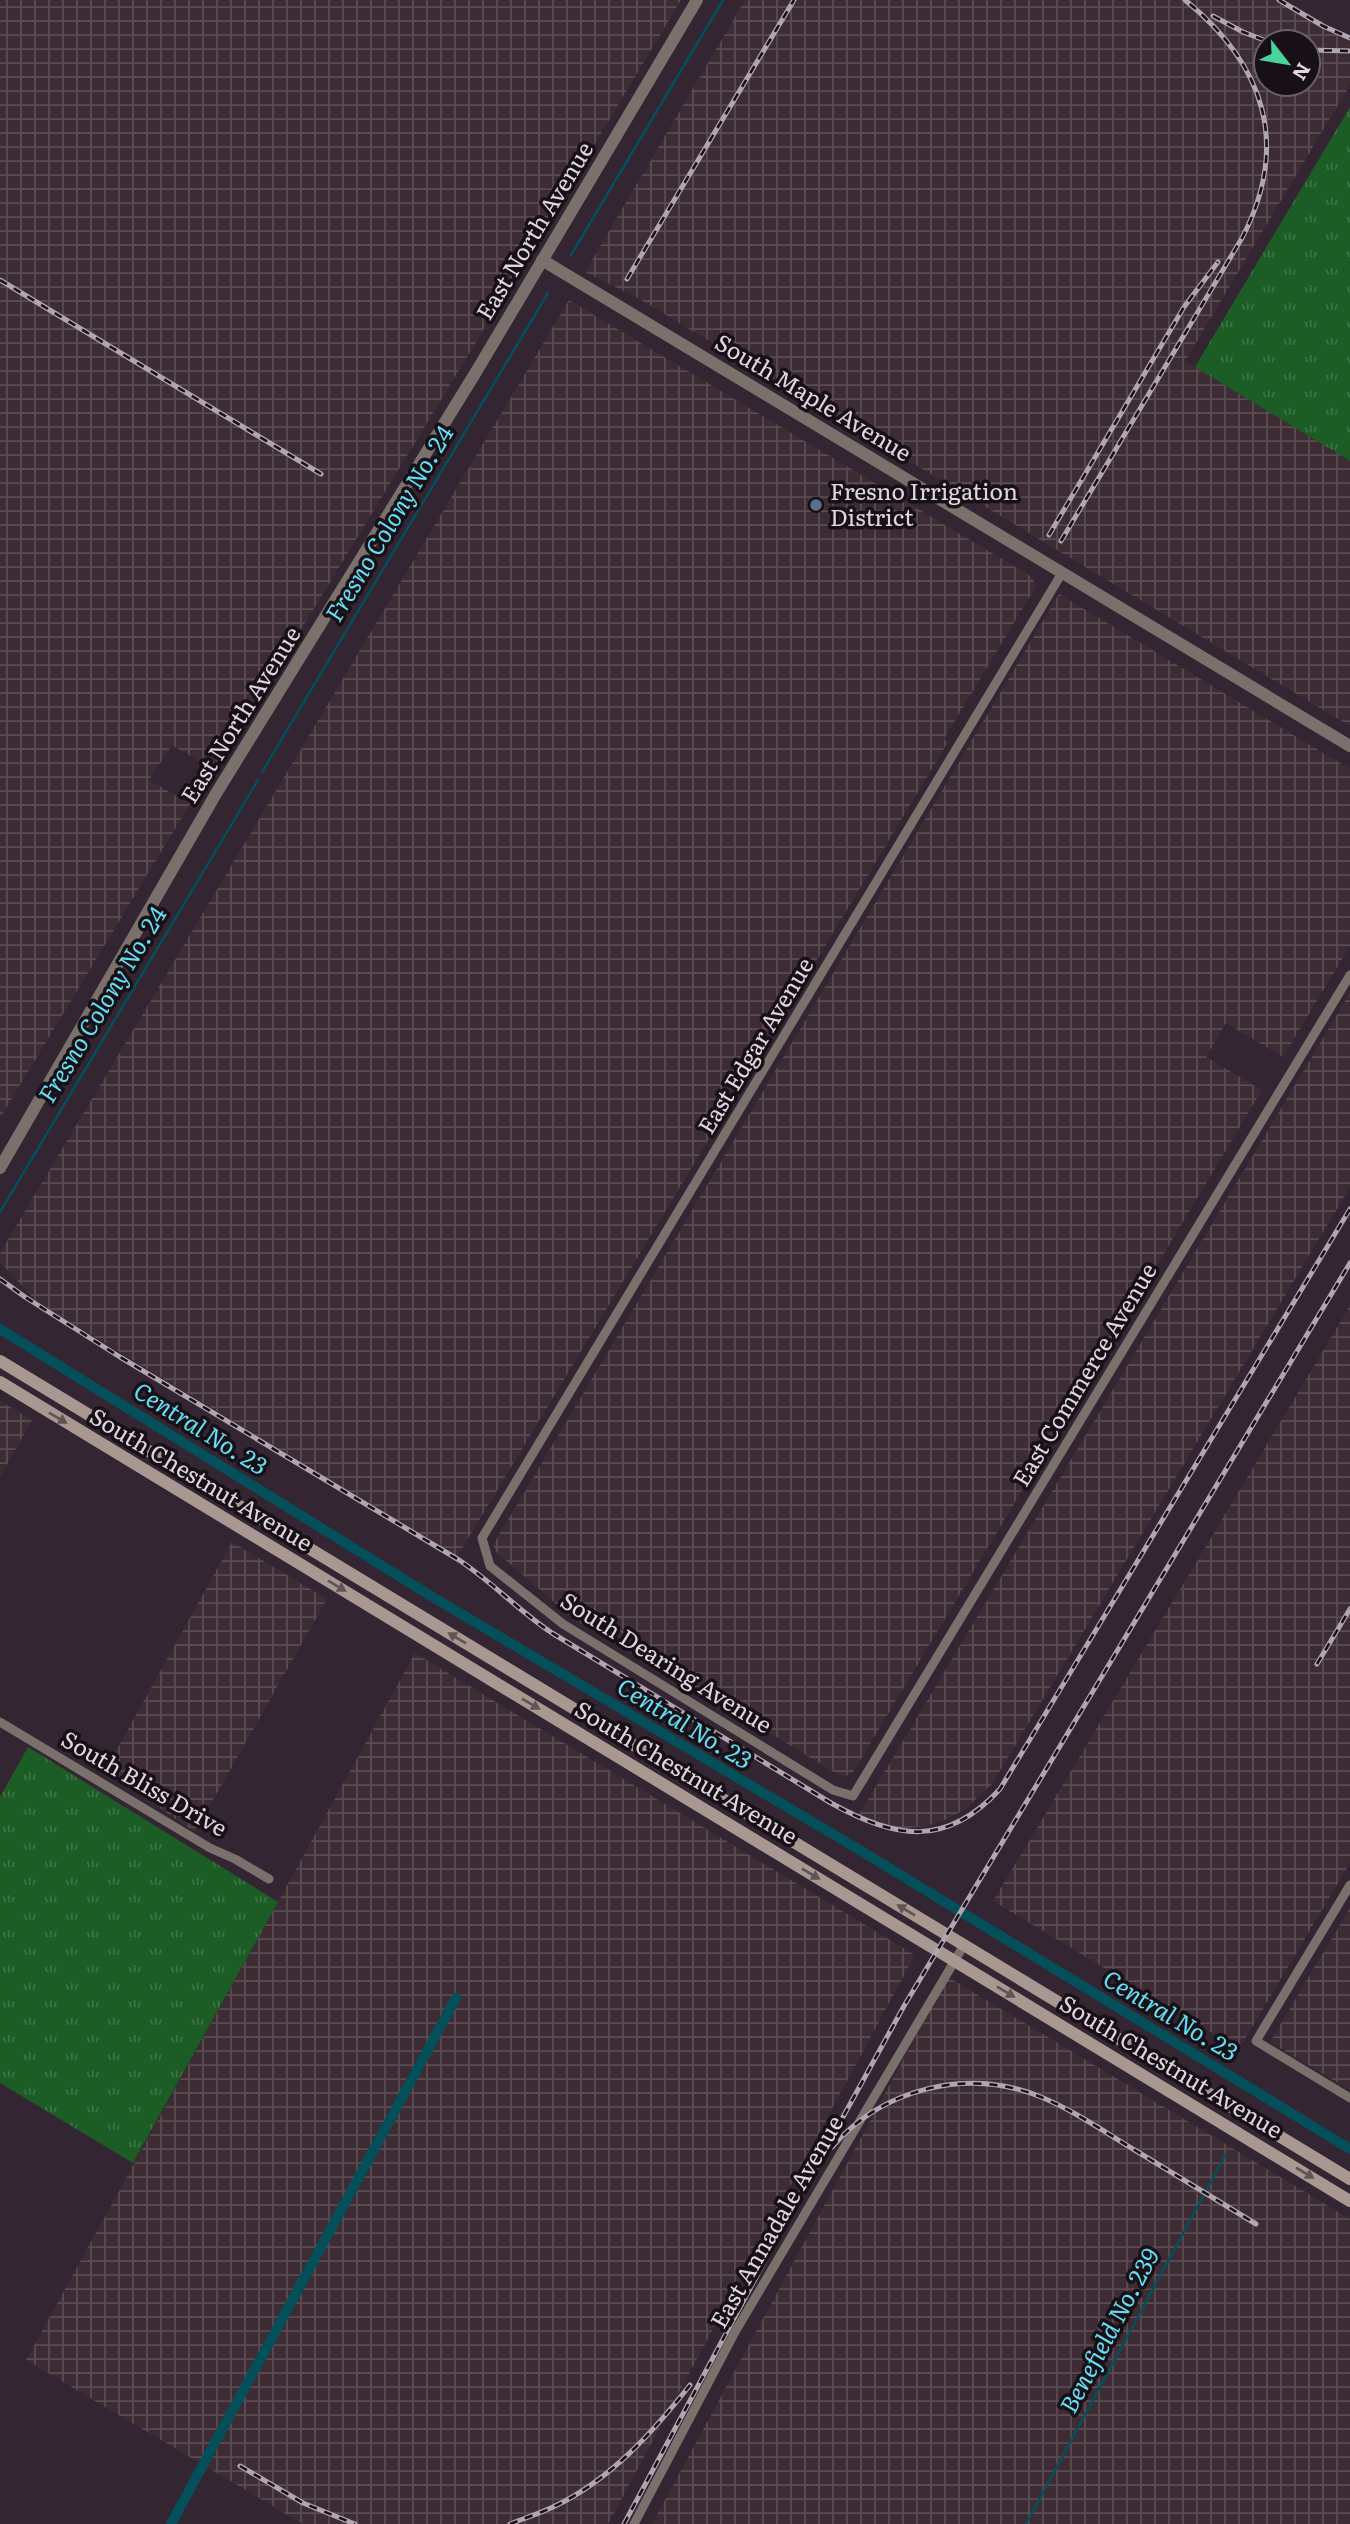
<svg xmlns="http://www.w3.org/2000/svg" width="1350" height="2524" viewBox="0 0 1350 2524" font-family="Literata,serif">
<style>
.industrial{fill:url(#industrial-grid);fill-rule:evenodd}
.grass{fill:url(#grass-tufts)}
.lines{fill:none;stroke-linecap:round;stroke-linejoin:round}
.stream{stroke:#03505a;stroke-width:2.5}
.canal{stroke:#03505a;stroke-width:10}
.minor{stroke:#7b716c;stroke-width:9}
.tertiary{stroke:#7b716c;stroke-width:12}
.secondary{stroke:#a99891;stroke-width:12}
.rail-casing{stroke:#b1a5b0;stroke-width:5}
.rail{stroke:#171117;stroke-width:2.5;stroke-dasharray:8;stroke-linecap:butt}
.oneway{fill:#605454}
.service-dot{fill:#5c6f8a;stroke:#171117;stroke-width:2.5}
.labels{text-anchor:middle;stroke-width:7;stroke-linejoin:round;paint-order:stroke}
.street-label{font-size:23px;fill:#e1d6e0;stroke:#171117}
.poi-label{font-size:23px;fill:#e1d6e0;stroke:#171117;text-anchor:start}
.water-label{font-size:24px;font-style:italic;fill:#63e0f5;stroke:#171117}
</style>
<defs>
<pattern id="industrial-grid" width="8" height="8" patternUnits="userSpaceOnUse" patternTransform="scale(1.75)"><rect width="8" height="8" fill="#3e2c35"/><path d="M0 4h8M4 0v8" fill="none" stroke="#5a4a52"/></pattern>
<pattern id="grass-tufts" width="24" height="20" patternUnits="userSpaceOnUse" patternTransform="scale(1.75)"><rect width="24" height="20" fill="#1c5d25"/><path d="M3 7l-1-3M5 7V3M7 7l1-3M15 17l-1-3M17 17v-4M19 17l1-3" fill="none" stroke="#3d7444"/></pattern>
</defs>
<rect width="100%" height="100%" fill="#342533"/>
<g class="industrial">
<polygon points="0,0 681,0 461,367 215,771 172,745 149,780 190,804 0,1118"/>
<path d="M745 0H1285L1350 38V85L1185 361 1350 461V726L636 297 585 272ZM1266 42H1308V84H1266Z"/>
<polygon points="569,300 1032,577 1036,586 944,739 948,742 457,1557 37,1302 0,1262 0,1253"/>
<polygon points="1059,594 1350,769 1350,946 1283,1057 1226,1023 1206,1057 1262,1090 852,1774 842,1777 640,1654 633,1655 576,1621 496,1552 493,1545"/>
<polygon points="1350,993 1350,1187 992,1784 964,1810 945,1820 927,1826 906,1828 886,1827 857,1818"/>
<polygon points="1350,1306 1350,1863 1239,2049 993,1901"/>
<polygon points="0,1401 32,1420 0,1477"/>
<polygon points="232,1542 327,1599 195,1832 105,1771"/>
<polygon points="415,1653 915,1955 608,2524 303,2524 26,2360"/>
<polygon points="1350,1908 1350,2090 1270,2042"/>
<polygon points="948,1977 1350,2219 1350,2524 652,2524"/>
</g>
<g class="grass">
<polygon points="1350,107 1350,461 1195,367"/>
<polygon points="28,1747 278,1902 133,2163 0,2083 0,1797"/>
</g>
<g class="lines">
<g class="stream">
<polyline points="571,255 723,0"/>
<polyline points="262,772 548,293"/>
<polyline points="0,1212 258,780"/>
<polyline points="1026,2524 1226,2154"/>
</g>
<g class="canal">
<polyline points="0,1329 431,1596 863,1852 1350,2149"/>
<polyline points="171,2524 456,1998"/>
</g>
<g class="minor">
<polyline points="1062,573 482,1538 490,1566 563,1624 833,1790 853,1796 1350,975"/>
<polyline points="0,1722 210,1848 235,1859 269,1879"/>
<polyline points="1350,1885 1256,2041 1350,2098"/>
<polyline points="634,2524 735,2332 964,1945"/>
</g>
<g class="tertiary">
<polyline points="542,260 1350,746"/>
<polyline points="0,1168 217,792 476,372 697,0"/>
</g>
<g class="secondary">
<polyline points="0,1361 1350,2179"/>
<polyline points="0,1382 1350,2201"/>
</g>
<defs>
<g id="rail">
<polyline points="1279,0 1323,26 1350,38"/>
<polyline points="1213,16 1243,32 1269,42"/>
<polyline points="1308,50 1350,51"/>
<polyline points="627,279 794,0"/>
<polyline points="0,280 321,474"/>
<polyline points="1049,535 1184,307 1218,262"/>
<path d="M1061 541 1242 238C1291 144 1264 64 1185 0"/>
<path d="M0 1279 25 1297 120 1357 459 1560C492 1582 519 1611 552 1633L831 1803C895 1839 946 1848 1000 1789L1350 1209"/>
<polyline points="1317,1664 1350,1609"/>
<path d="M832 2147C883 2088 968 2067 1041 2097 1075 2111 1106 2133 1138 2152 1177 2176 1217 2200 1256 2224"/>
<polyline points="240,2466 303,2503 355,2524"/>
<path d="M510 2524C525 2518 541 2513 555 2506 610 2480 653 2432 690 2385"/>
<polyline points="624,2524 806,2184 904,2006 1350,1263"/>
</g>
</defs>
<use href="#rail" class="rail-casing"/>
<use href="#rail" class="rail"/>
</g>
<defs><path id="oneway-solid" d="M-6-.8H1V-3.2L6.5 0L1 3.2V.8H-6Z" transform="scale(1.75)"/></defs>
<g class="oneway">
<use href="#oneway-solid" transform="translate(58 1418) rotate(31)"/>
<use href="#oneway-solid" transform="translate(337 1586) rotate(31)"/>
<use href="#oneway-solid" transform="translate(457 1638) rotate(-149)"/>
<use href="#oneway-solid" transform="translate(531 1704) rotate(31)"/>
<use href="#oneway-solid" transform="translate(811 1874) rotate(31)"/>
<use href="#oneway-solid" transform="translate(906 1910) rotate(-149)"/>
<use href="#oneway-solid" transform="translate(1006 1992) rotate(31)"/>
<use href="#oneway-solid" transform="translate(1305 2173) rotate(31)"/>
</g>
<circle class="service-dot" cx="816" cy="505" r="7"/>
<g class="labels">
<g class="street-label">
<text transform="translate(535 231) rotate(-59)" y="8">East North Avenue</text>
<text transform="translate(813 398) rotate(31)" y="8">South Maple Avenue</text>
<text transform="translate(241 715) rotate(-58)" y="8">East North Avenue</text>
<text transform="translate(756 1046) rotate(-59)" y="8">East Edgar Avenue</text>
<text transform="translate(1085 1375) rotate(-59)" y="8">East Commerce Avenue</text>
<text transform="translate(201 1480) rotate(31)" y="8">South Chestnut Avenue</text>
<text transform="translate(666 1663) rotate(32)" y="8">South Dearing Avenue</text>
<text transform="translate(686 1773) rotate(31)" y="8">South Chestnut Avenue</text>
<text transform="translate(144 1784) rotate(30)" y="8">South Bliss Drive</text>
<text transform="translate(1171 2067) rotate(31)" y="8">South Chestnut Avenue</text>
<text transform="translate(777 2222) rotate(-60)" y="8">East Annadale Avenue</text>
</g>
<g class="poi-label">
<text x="830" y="500">Fresno Irrigation<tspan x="830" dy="26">District</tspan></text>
</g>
<g class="water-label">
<text transform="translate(390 524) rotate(-59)" y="8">Fresno Colony No. 24</text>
<text transform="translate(103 1005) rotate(-59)" y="8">Fresno Colony No. 24</text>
<text transform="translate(200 1429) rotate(32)" y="8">Central No. 23</text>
<text transform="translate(684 1724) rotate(31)" y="8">Central No. 23</text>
<text transform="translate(1170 2016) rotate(31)" y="8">Central No. 23</text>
<text transform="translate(1110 2331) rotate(-62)" y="8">Benefield No. 239</text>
</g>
</g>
<g transform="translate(1287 63) rotate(121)"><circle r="33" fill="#171117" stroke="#686067" stroke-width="2"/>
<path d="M0-5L12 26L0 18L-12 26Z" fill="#47d49d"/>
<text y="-10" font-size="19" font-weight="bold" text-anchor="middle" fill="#e1d6e0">N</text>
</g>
</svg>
